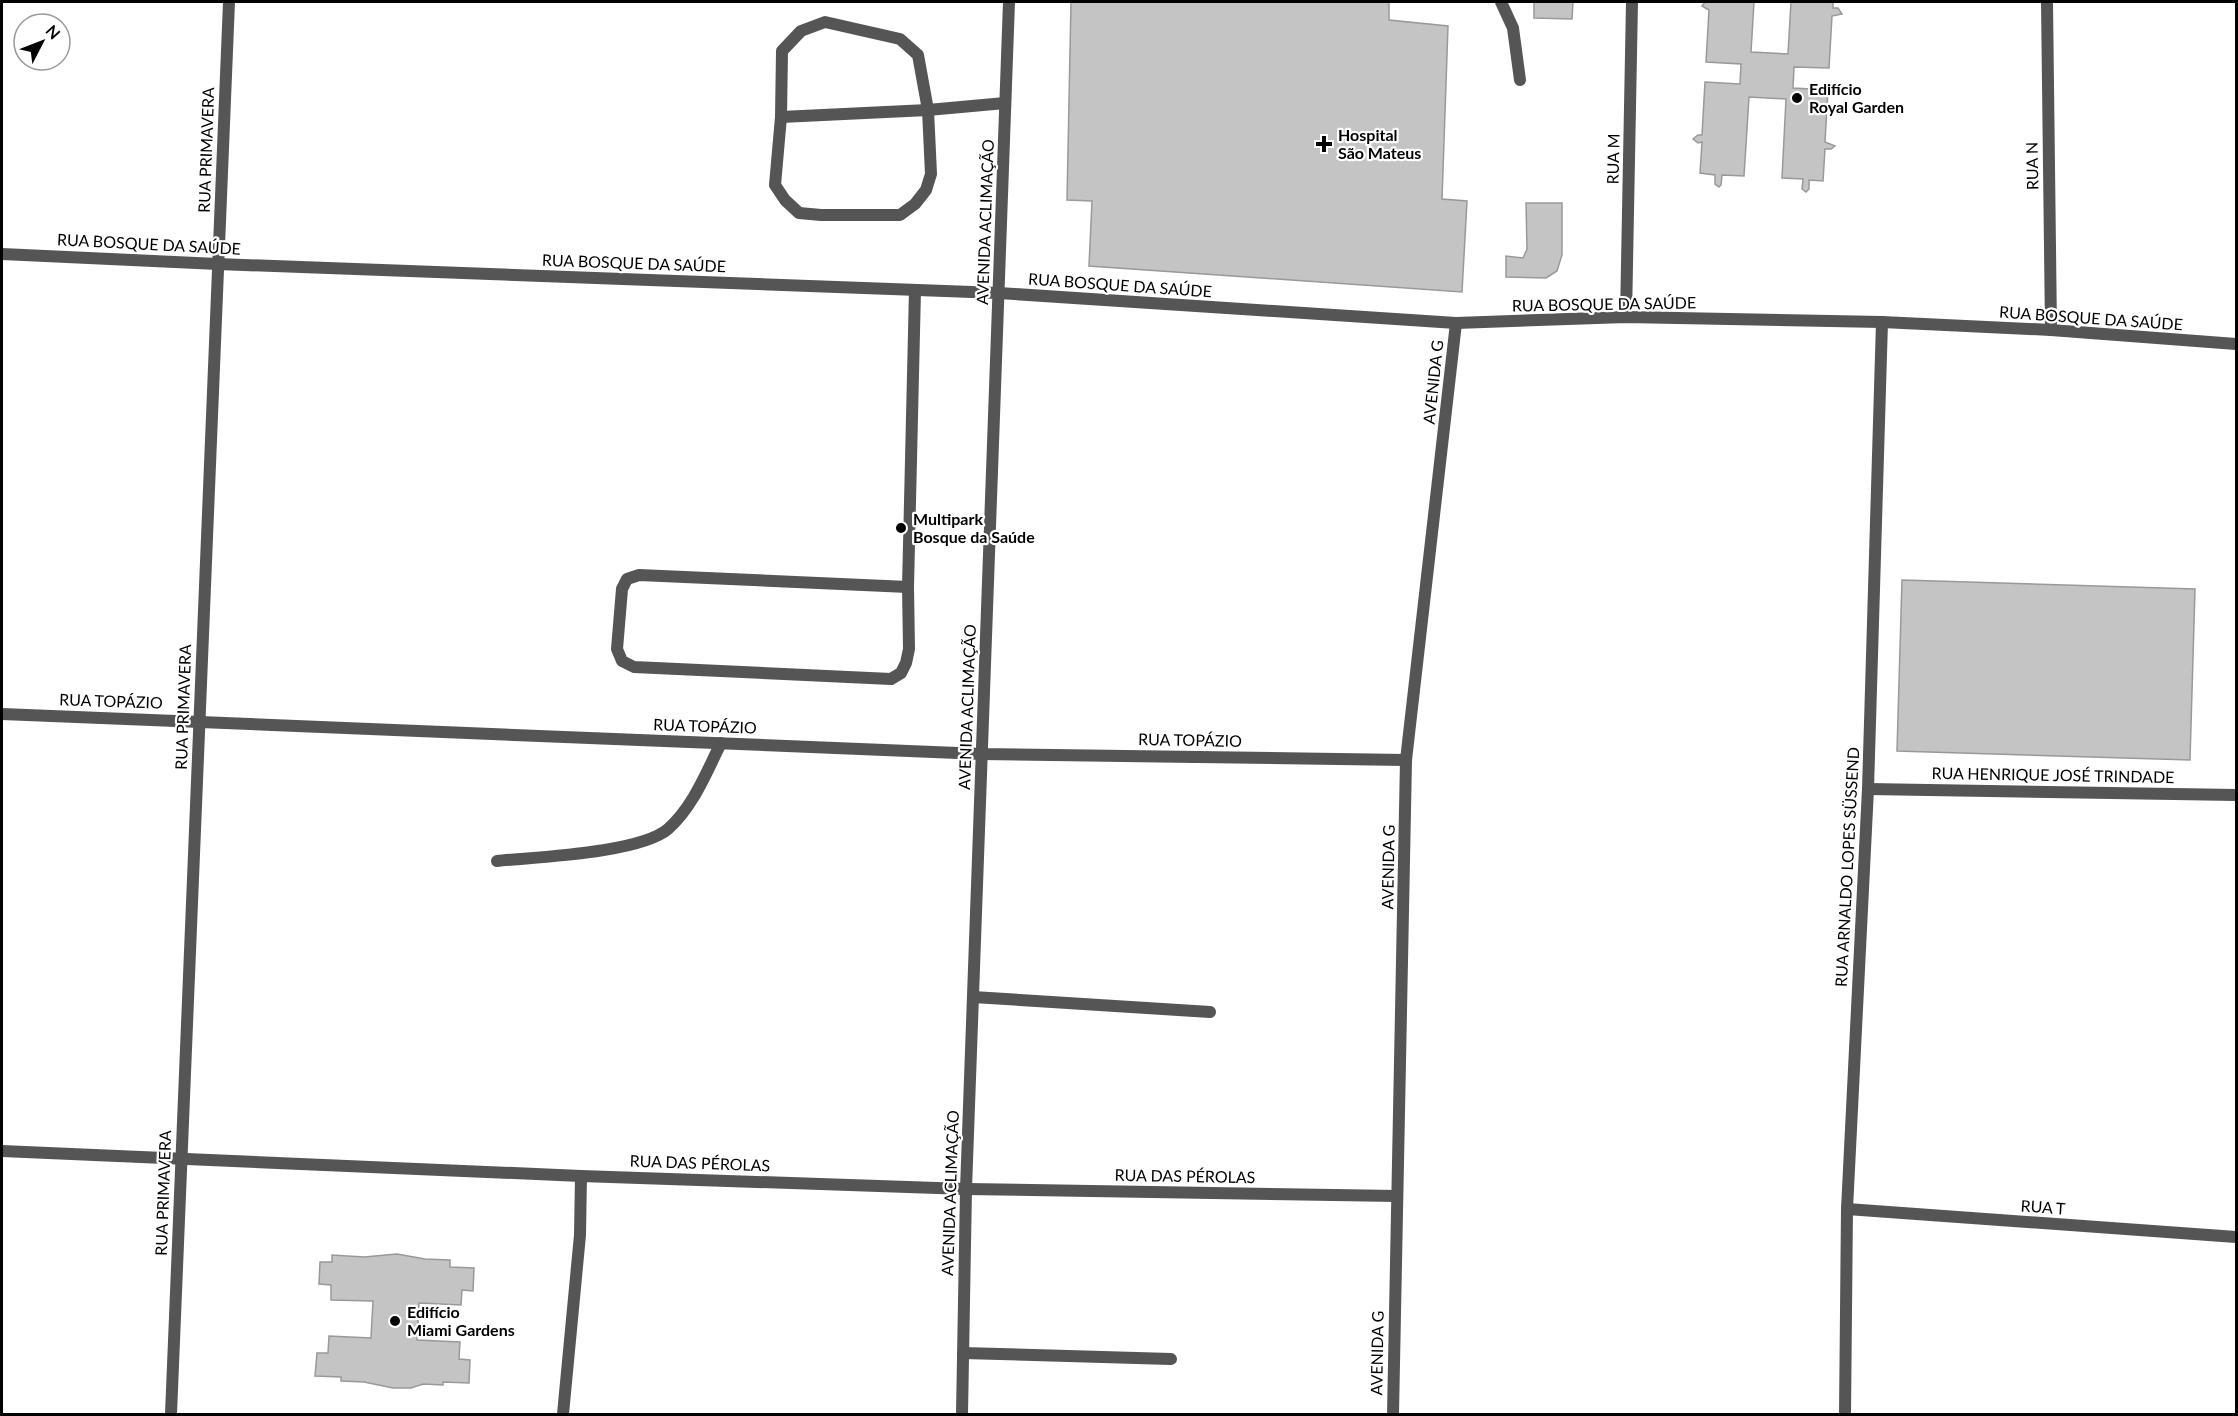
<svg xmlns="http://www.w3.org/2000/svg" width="2238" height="1416" viewBox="0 0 2238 1416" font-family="Lato,sans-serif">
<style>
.building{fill:#c4c4c4;stroke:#999;stroke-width:1.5}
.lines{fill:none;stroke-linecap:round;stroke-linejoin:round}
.service{stroke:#555;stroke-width:12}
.minor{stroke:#555;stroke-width:12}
.tertiary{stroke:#555;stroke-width:12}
.poi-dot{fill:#000;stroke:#fff;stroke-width:2}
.labels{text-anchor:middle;stroke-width:4.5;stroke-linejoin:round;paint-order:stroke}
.poi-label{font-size:16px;font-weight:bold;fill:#000;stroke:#fff;text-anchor:start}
.street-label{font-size:16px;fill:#000;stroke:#fff}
</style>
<rect width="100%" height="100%" fill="#fff"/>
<g class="building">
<polygon points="1071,2 1389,2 1389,20 1448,26 1442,199 1467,201 1462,292 1089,266 1092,201 1067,200"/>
<polygon points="1534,2 1573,2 1572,19 1534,18"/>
<polygon points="1705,2 1754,2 1751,52 1788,54 1791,2 1833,2 1833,8 1838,8 1842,14 1832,16 1829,68 1794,67 1793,88 1828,90 1825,142 1835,146 1831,149 1825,149 1823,181 1809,180 1809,189 1806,192 1802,189 1803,179 1782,178 1786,99 1749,97 1744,176 1722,175 1721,185 1719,187 1715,184 1715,175 1700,173 1702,142 1698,143 1693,139 1698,135 1702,135 1705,82 1740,84 1741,64 1706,62 1709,10 1702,6"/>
<polygon points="1526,203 1562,203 1562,255 1557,271 1546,278 1506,277 1506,256 1523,258 1527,249"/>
<polygon points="1902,580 2195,589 2190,760 1897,751"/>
<polygon points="397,1254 425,1259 450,1260 450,1267 474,1268 473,1291 462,1290 461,1305 419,1303 417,1340 460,1342 459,1359 470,1360 469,1383 443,1382 443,1385 423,1384 411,1388 393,1388 364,1382 341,1381 341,1377 315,1376 317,1353 328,1353 329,1336 371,1338 373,1301 331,1300 331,1285 319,1284 320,1262 332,1262 332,1255 364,1257"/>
</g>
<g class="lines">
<g class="service">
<polyline points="1501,2 1513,28 1520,80"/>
<polygon points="825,22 900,39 918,55 928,110 931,174 926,190 915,204 900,215 821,215 799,213 785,200 775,185 781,117 782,51 801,31"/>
<polyline points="781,117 928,110 1005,103"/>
<polyline points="908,587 639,575 627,579 622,589 617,649 622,661 634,667 891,679 901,673 906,663 909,649 908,587 915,290"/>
<path d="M497 861C537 857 640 853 668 829 693 807 706 773 721 743"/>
<polyline points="973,997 1210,1012"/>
<polyline points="963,1353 1171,1359"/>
<polyline points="563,1414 580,1235 581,1176"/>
</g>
<g class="minor">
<polyline points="2047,2 2051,330"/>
<polyline points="2,254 218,264 999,293 1456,323 1626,317 1882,322 2051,330 2236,344"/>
<polyline points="1626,317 1632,2"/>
<polyline points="2,714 982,754 1406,760"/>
<polyline points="1868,789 2236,795"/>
<polyline points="2,1151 581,1176 966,1189 1397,1196"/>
<polyline points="1847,1209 2236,1237"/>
<polyline points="171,1414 229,2"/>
<polyline points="1393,1414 1406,760 1456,323"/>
<polyline points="1845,1414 1847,1209 1868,789 1882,322"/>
</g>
<polyline class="tertiary" points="962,1414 966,1189 1009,2"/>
</g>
<g class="poi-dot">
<circle cx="1797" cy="98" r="6"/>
<path d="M1321 135h6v6h6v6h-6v6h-6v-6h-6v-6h6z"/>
<circle cx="901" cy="528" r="6"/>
<circle cx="395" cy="1321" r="6"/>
</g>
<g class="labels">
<g class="poi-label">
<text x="1809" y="95">Edifício<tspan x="1809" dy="18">Royal Garden</tspan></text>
<text x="1338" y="141">Hospital<tspan x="1338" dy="18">São Mateus</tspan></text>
<text x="913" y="525">Multipark<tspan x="913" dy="18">Bosque da Saúde</tspan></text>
<text x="407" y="1318">Edifício<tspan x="407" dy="18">Miami Gardens</tspan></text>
</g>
<g class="street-label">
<text transform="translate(206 150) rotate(-88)" y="6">RUA PRIMAVERA</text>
<text transform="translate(1613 159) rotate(-89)" y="6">RUA M</text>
<text transform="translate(2032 166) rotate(-91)" y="6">RUA N</text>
<text transform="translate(985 222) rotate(-88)" y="6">AVENIDA ACLIMAÇÃO</text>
<text transform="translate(149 244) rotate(3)" y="6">RUA BOSQUE DA SAÚDE</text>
<text transform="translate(634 263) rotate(2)" y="6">RUA BOSQUE DA SAÚDE</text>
<text transform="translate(1120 285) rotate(4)" y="6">RUA BOSQUE DA SAÚDE</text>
<text transform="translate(1604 304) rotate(-1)" y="6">RUA BOSQUE DA SAÚDE</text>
<text transform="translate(2091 318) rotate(4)" y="6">RUA BOSQUE DA SAÚDE</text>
<text transform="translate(1433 382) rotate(-84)" y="6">AVENIDA G</text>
<text transform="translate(111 701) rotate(2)" y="6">RUA TOPÁZIO</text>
<text transform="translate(183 707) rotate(-88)" y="6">RUA PRIMAVERA</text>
<text transform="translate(967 707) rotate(-88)" y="6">AVENIDA ACLIMAÇÃO</text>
<text transform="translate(705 726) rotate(2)" y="6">RUA TOPÁZIO</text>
<text transform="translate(1190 740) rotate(1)" y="6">RUA TOPÁZIO</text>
<text transform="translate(2053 775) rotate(1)" y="6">RUA HENRIQUE JOSÉ TRINDADE</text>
<text transform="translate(1388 867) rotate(-89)" y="6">AVENIDA G</text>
<text transform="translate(1847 867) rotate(-87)" y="6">RUA ARNALDO LOPES SÜSSEND</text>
<text transform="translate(700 1163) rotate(2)" y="6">RUA DAS PÉROLAS</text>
<text transform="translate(1185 1176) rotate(1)" y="6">RUA DAS PÉROLAS</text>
<text transform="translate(163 1193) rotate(-88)" y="6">RUA PRIMAVERA</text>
<text transform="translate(950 1193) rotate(-88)" y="6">AVENIDA ACLIMAÇÃO</text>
<text transform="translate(2043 1207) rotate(4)" y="6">RUA T</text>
<text transform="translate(1377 1353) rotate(-89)" y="6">AVENIDA G</text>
</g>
</g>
<rect width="2238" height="1416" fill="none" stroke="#000000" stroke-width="6"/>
<g transform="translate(42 42) rotate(48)"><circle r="28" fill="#ffffff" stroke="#999999" stroke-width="1.5"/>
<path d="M0-4.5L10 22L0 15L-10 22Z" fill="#000000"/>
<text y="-9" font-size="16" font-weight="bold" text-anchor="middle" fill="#000000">N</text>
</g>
</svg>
